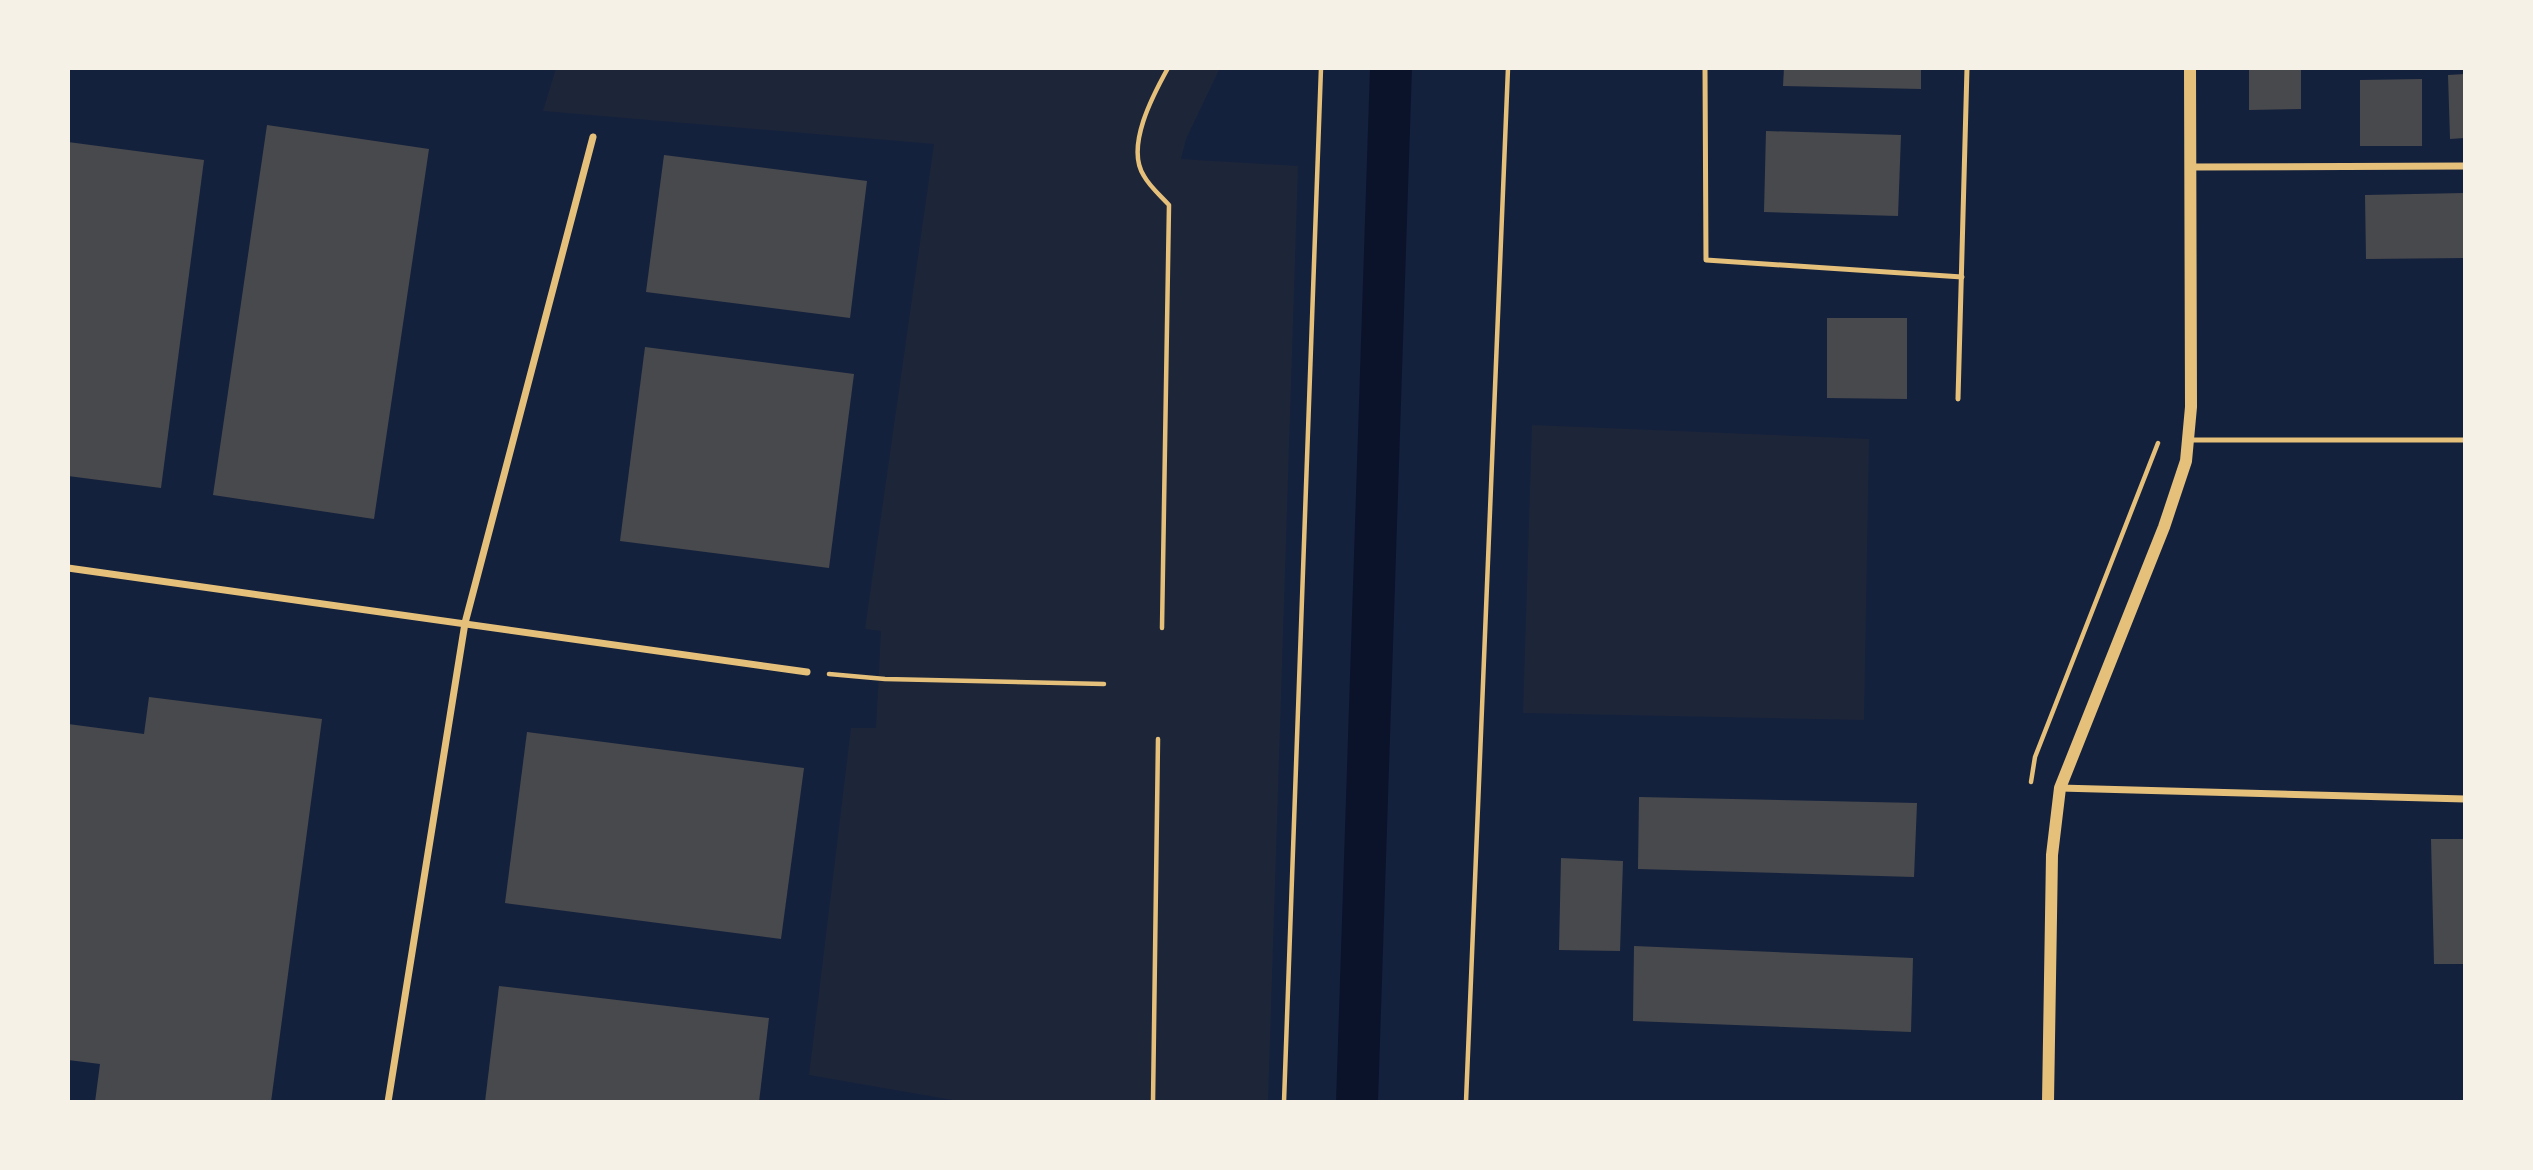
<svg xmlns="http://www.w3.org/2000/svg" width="2533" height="1170" viewBox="0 0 2533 1170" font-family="Signika,sans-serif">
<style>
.green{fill:#1d2539}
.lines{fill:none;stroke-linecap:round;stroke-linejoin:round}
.canal{stroke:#0b132b;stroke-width:42}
.building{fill:#48494c}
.path{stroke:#e5c07b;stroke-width:4.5}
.service{stroke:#e5c07b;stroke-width:5}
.minor{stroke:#e5c07b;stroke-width:7}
.tertiary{stroke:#e5c07b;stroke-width:12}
</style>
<rect width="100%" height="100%" fill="#14213d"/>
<g class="green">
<polygon points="556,68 1220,68 1186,139 1181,159 1298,166 1268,1102 964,1102 809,1075 851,728 876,728 881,631 865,629 934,144 543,111"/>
<polygon points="1532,425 1869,439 1864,720 1523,713"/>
</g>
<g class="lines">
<polyline class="canal" points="1357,1102 1391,68"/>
</g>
<g class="building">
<polygon points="1784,68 1921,68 1921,89 1783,86"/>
<polygon points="2249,68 2301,68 2301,109 2249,110"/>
<polygon points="2465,74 2465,138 2450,139 2448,75"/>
<polygon points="2422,79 2422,146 2360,146 2360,80"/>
<polygon points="267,125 429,149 374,519 213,495"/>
<polygon points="1766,131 1901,135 1898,216 1764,212"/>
<polygon points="68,142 204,160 161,488 68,476"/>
<polygon points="664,155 867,181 850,318 646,292"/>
<polygon points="2465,193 2465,258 2366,259 2365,195"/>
<polygon points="1827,318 1907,318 1907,399 1827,398"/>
<polygon points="645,347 854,374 829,568 620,541"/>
<polygon points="149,697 322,719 271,1102 95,1102 100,1064 68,1060 68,724 144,734"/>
<polygon points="527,732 804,768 781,939 505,903"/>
<polygon points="1639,797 1917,803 1914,877 1638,869"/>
<polygon points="2431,839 2465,839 2465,964 2434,964"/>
<polygon points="1561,858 1623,861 1620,951 1559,950"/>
<polygon points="1634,946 1913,958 1911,1032 1633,1021"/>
<polygon points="499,986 769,1018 759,1102 485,1102"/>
</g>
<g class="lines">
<g class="path">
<path d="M1162 628 1169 205C1161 196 1150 187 1144 176 1125 147 1153 95 1168 68"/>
<polyline points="829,674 885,679 1104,684"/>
<polyline points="2031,782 2035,757 2158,443"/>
<polyline points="1153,1102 1158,739"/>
<polyline points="1284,1102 1321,68"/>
<polyline points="1466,1102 1508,68"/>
</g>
<g class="service">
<polyline points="1705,68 1706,260 1962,277"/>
<polyline points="1958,399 1967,68"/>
<polyline points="2188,440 2465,440"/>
</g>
<g class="minor">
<polyline points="2192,167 2465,166"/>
<polyline points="68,568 807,672"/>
<polyline points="2060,788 2465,799"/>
<polyline points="388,1102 465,623 593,137"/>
</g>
<polyline class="tertiary" points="2048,1102 2052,855 2060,788 2164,527 2186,461 2191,407 2190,68"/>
</g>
<rect width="2533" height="1170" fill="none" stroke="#f6f1e7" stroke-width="140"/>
</svg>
